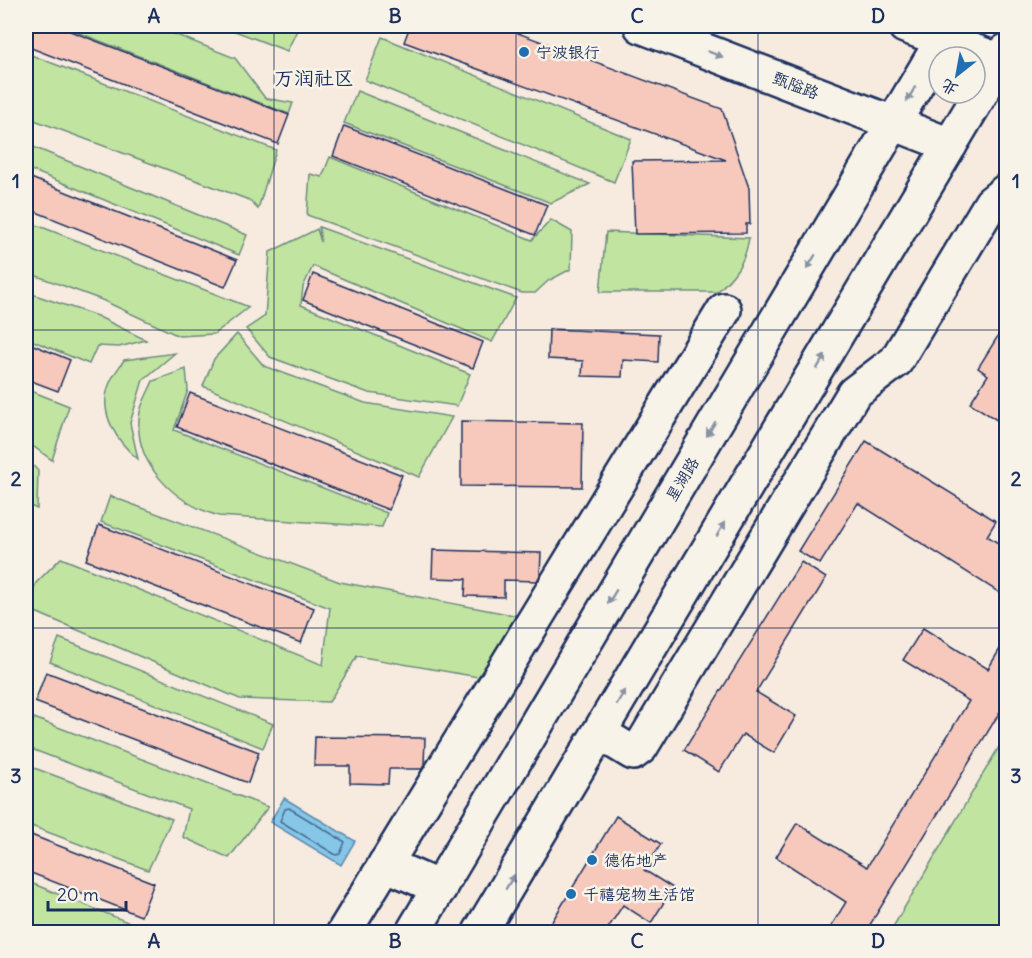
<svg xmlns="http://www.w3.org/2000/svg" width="1032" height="958" viewBox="0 0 1032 958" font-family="Delius,'LXGW WenKai TC',sans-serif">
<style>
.green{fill:#c1e5a0;stroke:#6e8a7f;stroke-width:1.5}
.water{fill:#86c6e7;stroke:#5b8ab0;stroke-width:1.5}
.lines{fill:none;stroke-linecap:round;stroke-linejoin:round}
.shore{stroke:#466b95;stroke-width:1.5}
.building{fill:#f7c9bc;stroke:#1b2f5e;stroke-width:1.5}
.minor-casing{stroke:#1b2f5e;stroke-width:38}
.minor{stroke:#f7f3e8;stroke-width:33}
.oneway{fill:#8991a3}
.grid{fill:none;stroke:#1b2f5e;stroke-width:1.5;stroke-opacity:0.55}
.poi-dot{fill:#1f6fb2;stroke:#f7f3e8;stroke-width:2}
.labels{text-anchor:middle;stroke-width:5;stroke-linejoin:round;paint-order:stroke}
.poi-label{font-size:16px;fill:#1b2f5e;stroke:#f7f3e8;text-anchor:start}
.street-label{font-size:16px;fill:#1b2f5e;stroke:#f7f3e8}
.quarter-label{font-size:20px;fill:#1b2f5e;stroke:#f7f3e8}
.neatline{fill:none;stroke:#1b2f5e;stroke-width:2}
.grid-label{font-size:20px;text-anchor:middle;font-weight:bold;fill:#1b2f5e}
</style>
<rect width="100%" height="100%" fill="#f7ebdf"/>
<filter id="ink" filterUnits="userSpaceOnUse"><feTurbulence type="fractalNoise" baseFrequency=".0167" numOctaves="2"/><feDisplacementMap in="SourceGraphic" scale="12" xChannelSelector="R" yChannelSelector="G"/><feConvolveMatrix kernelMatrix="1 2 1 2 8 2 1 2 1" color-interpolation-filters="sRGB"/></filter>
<g filter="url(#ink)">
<g class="green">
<polygon points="61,26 154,26 235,58 265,98 293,103 289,114"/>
<polygon points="222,26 299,26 287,51"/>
<polygon points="382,37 631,139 614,182 365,80"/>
<polygon points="26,53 276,150 258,209 249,200 26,117"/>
<polygon points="357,91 590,184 551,203 344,123"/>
<polygon points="26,144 247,235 239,255 26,168"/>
<polygon points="330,157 532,240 551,220 572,232 571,269 548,281 535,293 522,293 307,215 310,174 322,177"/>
<polygon points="26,221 249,307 214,334 179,336 102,300 26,272"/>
<polygon points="319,227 516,298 492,342 313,266 303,287 301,305 470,374 457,406 369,393 270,357 246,329 265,316 270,252 317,229 321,242"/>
<path d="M606 232 749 238C745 263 735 275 717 292H600Z"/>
<polygon points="26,292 97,316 146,340 119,347 97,346 89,364 26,338"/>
<polygon points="237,334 264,366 365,403 452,417 419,477 203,386 214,359"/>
<path d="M175 353 143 380 130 423 138 459C117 442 98 413 109 385 112 376 119 368 124 360Z"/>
<path d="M186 369 188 390 174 430 387 513 382 527 219 516C174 503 131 462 140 412 142 402 149 391 153 381Z"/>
<polygon points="26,389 69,406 52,460 26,441"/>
<polygon points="26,458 38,471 37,509 26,504"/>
<polygon points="110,496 340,582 524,617 478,677 357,656 329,702 240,699 26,608 36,583 61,558 323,665 330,608 101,522"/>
<polygon points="59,638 273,724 263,748 50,662"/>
<polygon points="34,718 268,807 229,858 183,837 189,809 26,747"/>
<polygon points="1006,735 1006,932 890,932"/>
<polygon points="26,765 172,819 148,870 26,824"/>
<polygon points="26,881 145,929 143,932 26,932"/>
</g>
<polygon class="water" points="284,798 355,841 341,865 270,822"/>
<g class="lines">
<polygon class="shore" points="289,808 345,842 340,854 336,855 280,821 285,809"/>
</g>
<g class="building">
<polygon points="26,26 57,26 289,115 278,144 26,46"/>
<polygon points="410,26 499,26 722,109 749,188 750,224 746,224 746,233 635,234 632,161 726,160 404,42"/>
<polygon points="344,126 547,205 535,235 333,156"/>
<polygon points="26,176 237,260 225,287 26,208"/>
<polygon points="313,274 483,342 473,368 303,300"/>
<polygon points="1006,323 1006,426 970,403 988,375 978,368"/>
<polygon points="549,329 659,334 658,362 623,360 622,377 582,376 583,361 548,359"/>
<polygon points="26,342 70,360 58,391 26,379"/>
<polygon points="190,393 402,475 389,510 177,427"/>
<polygon points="461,421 583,423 582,487 461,486"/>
<polygon points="866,441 996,521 987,536 1006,548 1006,597 858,503 820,564 798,551"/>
<polygon points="99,525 314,608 301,643 86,560"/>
<polygon points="433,550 541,553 540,575 537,581 504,580 504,597 465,596 466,579 432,578"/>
<polygon points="801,562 826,578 756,692 796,716 774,753 743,734 719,772 684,750"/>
<polygon points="923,628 988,669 1006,639 1006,702 865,933 827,933 846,902 776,857 797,823 867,867 969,701 903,660"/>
<polygon points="46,672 259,752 248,783 35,702"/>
<polygon points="315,737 425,738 424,765 422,769 389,769 388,784 350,783 350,766 314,766"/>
<polygon points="616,816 661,844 644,870 673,888 651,923 623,905 605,933 545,933"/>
<polygon points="26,833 154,883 141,916 26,871"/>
</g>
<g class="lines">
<defs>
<g id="minor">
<polyline points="641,26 950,145"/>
<polyline points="905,26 1001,61"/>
<polyline points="600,733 633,753 641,747 854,393 896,361 991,203 1006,191"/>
<polyline points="385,864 440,888"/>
<polyline points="344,932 724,310"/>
<polyline points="413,932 951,26"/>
<polyline points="480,932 1006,51"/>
</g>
</defs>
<use href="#minor" class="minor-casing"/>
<use href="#minor" class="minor"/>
</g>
<defs><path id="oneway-solid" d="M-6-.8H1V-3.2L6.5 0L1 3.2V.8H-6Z" transform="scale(1.5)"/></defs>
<g class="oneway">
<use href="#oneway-solid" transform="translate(715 54) rotate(21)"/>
<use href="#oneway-solid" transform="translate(911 94) rotate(121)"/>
<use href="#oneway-solid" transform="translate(811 262) rotate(121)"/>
<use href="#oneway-solid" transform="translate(821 362) rotate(-59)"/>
<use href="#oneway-solid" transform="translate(711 429) rotate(121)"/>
<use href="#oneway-solid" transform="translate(721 529) rotate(-59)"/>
<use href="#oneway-solid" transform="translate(612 597) rotate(121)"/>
<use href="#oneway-solid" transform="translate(621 697) rotate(-59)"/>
<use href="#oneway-solid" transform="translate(510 882) rotate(-59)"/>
</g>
</g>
<path class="grid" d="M274 26V932M516 26V932M758 26V932M26 330H1006M26 628H1006"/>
<g class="poi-dot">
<circle cx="524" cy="52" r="6"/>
<circle cx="592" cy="860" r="6"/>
<circle cx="571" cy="894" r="6"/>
</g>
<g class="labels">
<g class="poi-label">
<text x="536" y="58">宁波银行</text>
<text x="604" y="866">德佑地产</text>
<text x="583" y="900">千禧宠物生活馆</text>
</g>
<g class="street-label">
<text transform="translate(796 85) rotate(21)" y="6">甄隘路</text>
<text transform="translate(682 479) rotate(-59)" y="6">星湖路</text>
</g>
<g class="quarter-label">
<text x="314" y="85">万润社区</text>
</g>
</g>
<rect width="1032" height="958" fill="none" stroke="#f7f3e8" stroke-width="66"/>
<g transform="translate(957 75) rotate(211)"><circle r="28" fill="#f7f3e8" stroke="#9fa5b1" stroke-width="1.5"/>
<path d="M0-4.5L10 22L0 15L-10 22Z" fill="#1f6fb2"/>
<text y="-9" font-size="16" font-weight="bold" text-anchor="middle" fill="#1b2f5e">北</text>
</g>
<path d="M48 901v9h78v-9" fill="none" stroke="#1b2f5e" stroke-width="3"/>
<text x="57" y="901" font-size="18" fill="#1b2f5e" stroke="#f7f3e8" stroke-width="4.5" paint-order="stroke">20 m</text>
<rect x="33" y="33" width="966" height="892" class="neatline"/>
<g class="grid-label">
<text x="154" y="23">A</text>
<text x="395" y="23">B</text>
<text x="637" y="23">C</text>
<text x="878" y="23">D</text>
<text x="16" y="188">1</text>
<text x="1016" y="188">1</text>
<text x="16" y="486">2</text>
<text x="1016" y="486">2</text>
<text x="16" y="783">3</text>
<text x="1016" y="783">3</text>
<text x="154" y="948">A</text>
<text x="395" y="948">B</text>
<text x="637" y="948">C</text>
<text x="878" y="948">D</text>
</g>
</svg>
